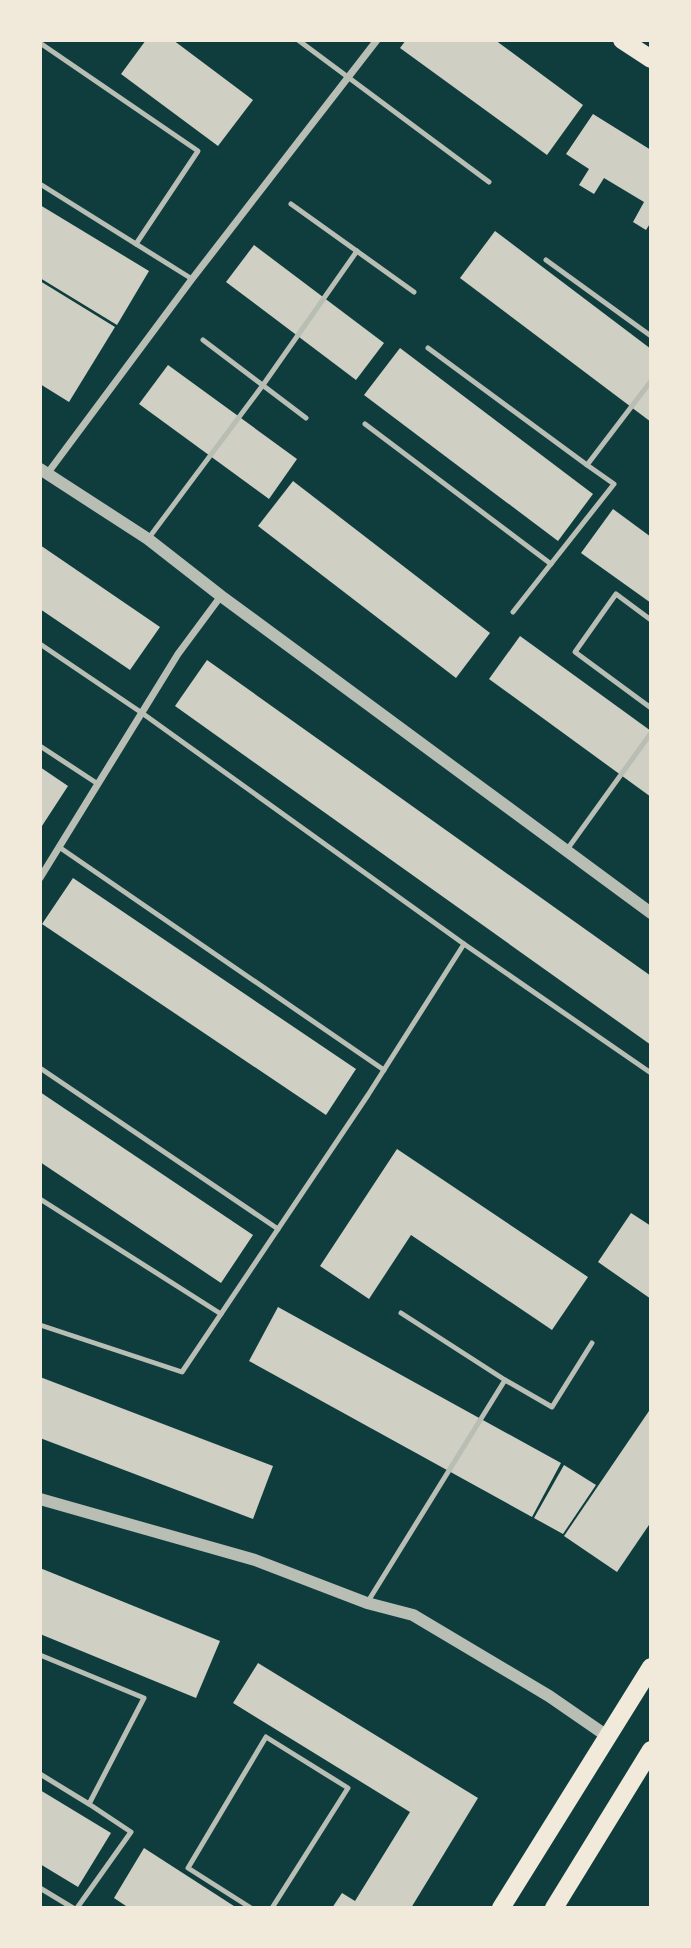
<svg xmlns="http://www.w3.org/2000/svg" width="691" height="1948" viewBox="0 0 691 1948" font-family="'Exo 2',sans-serif">
<style>
.building{fill:#cfcfc3}
.lines{fill:none;stroke-linecap:round;stroke-linejoin:round}
.service{stroke:#b8beb3;stroke-width:5}
.minor{stroke:#b8beb3;stroke-width:7}
.tertiary{stroke:#b8beb3;stroke-width:12}
.primary{stroke:#f1e9da;stroke-width:18}
</style>
<rect width="100%" height="100%" fill="#0f3d3e"/>
<g class="building">
<polygon points="146,40 173,40 253,100 218,146 121,74"/>
<polygon points="406,40 495,40 583,105 547,155 400,48"/>
<polygon points="593,114 651,150 651,222 646,230 633,222 644,202 604,178 594,194 579,185 589,169 566,154"/>
<polygon points="40,205 149,271 117,325 40,278"/>
<polygon points="495,231 651,349 651,422 460,278"/>
<polygon points="254,245 384,343 356,380 226,282"/>
<polygon points="40,281 115,327 69,402 40,384"/>
<polygon points="400,348 593,494 558,541 364,395"/>
<polygon points="168,365 297,459 269,499 139,404"/>
<polygon points="293,481 490,633 456,678 258,526"/>
<polygon points="613,509 651,537 651,603 581,553"/>
<polygon points="40,545 160,627 130,670 40,609"/>
<polygon points="520,636 651,731 651,797 489,679"/>
<polygon points="207,660 651,976 651,1045 175,706"/>
<polygon points="40,767 68,786 40,829"/>
<polygon points="73,878 356,1069 326,1115 42,924"/>
<polygon points="40,1092 253,1235 221,1283 40,1162"/>
<polygon points="397,1149 588,1277 552,1330 411,1235 369,1299 320,1266"/>
<polygon points="631,1213 651,1226 651,1299 598,1262"/>
<polygon points="278,1307 561,1463 532,1517 249,1361"/>
<polygon points="40,1377 273,1466 253,1519 40,1438"/>
<polygon points="651,1408 651,1522 617,1572 564,1536"/>
<polygon points="564,1465 596,1485 563,1534 534,1518"/>
<polygon points="40,1568 220,1641 196,1698 40,1634"/>
<polygon points="258,1663 478,1798 411,1908 332,1908 342,1893 355,1901 410,1812 233,1703"/>
<polygon points="40,1790 111,1833 78,1887 40,1864"/>
<polygon points="144,1848 237,1908 129,1908 114,1898"/>
</g>
<g class="lines">
<g class="service">
<polyline points="298,40 489,182"/>
<polyline points="40,43 198,151 136,244"/>
<polyline points="40,184 192,279"/>
<polyline points="291,204 414,292"/>
<polyline points="546,260 651,336"/>
<polyline points="203,340 306,418"/>
<polyline points="428,348 587,465"/>
<polyline points="365,424 551,564"/>
<polyline points="148,539 263,385 357,251"/>
<polyline points="513,612 614,484 587,465 651,381"/>
<polyline points="651,620 616,594 575,652 651,708"/>
<polyline points="40,644 142,713 464,944 368,1095 182,1372 40,1325"/>
<polyline points="40,746 98,784"/>
<polyline points="59,847 384,1070"/>
<polyline points="566,851 651,733"/>
<polyline points="464,944 651,1073"/>
<polyline points="40,1068 278,1229"/>
<polyline points="40,1199 221,1314"/>
<polyline points="505,1380 552,1407 592,1343"/>
<polyline points="367,1603 505,1380 401,1313"/>
<polyline points="40,1655 144,1698 89,1804 40,1774"/>
<polyline points="40,1888 73,1908"/>
<polyline points="77,1908 131,1832 89,1804"/>
<polyline points="251,1908 188,1868 266,1737 348,1788 272,1908"/>
</g>
<g class="minor">
<polyline points="47,474 192,279 377,40"/>
<polyline points="40,878 178,654 221,596"/>
</g>
<g class="tertiary">
<polyline points="40,469 148,539 221,596 651,913"/>
<polyline points="40,1499 255,1560 367,1603 413,1615 549,1696 607,1736"/>
</g>
<g class="primary">
<polyline points="622,40 651,59"/>
<polyline points="501,1908 651,1667"/>
<polyline points="554,1908 651,1750"/>
</g>
</g>
<rect width="691" height="1948" fill="none" stroke="#f1e9da" stroke-width="84"/>
</svg>
